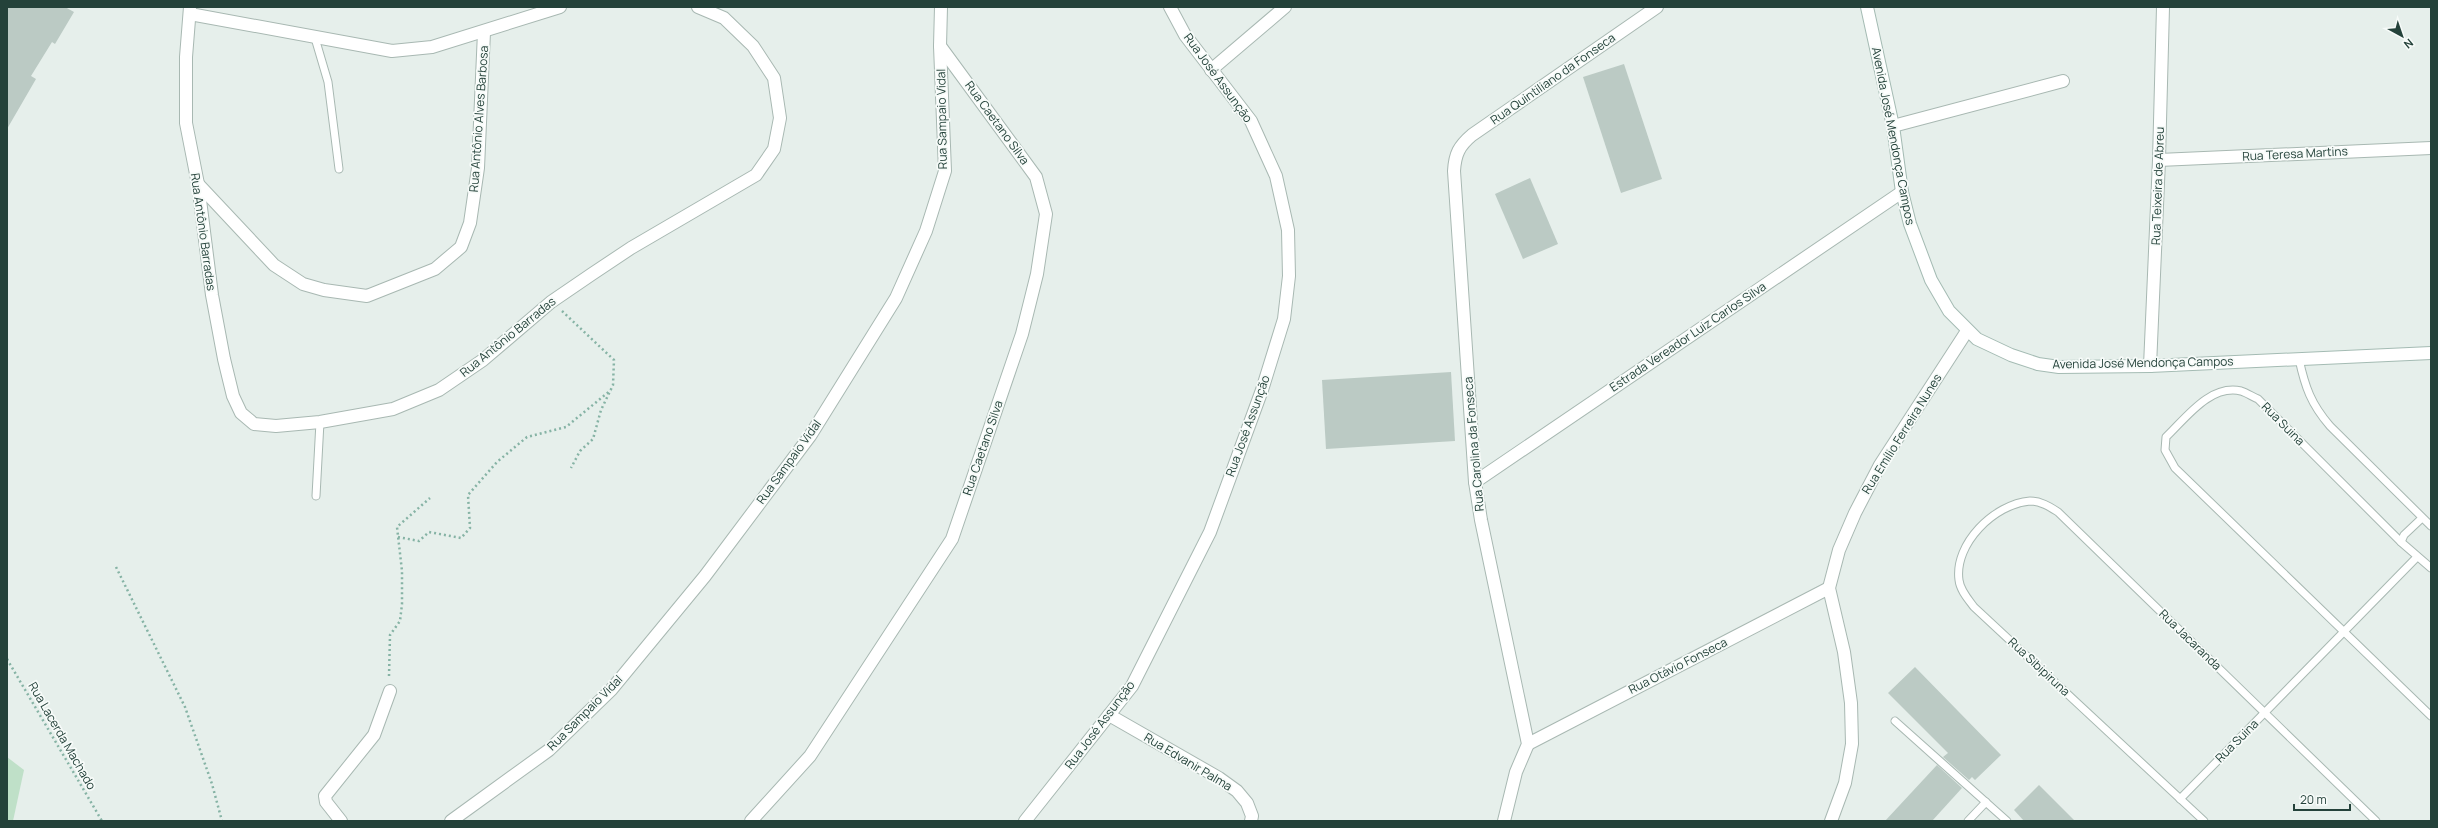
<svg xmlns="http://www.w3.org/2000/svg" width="2438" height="828" viewBox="0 0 2438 828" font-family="Manrope,sans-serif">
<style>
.green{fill:#bfe0c8}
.building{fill:#bbcac4}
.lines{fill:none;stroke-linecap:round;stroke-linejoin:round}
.service-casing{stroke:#a8b8b2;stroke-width:9}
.minor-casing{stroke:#a8b8b2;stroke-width:14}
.tertiary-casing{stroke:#a8b8b2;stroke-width:14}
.secondary-casing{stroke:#a4bbb3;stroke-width:14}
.path{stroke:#86b3a5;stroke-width:2.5;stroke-dasharray:2 3;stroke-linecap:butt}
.service{stroke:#fff;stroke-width:7}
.minor{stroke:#fff;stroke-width:12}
.tertiary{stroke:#fff;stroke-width:12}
.secondary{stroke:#fff;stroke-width:12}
.labels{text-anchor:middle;stroke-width:3.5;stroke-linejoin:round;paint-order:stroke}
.street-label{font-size:12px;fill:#24423a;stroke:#f7fbf9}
</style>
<rect width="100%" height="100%" fill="#e6efeb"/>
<polygon class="green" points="7,757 24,770 13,821 7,821"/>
<g class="building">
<polygon points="7,7 65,7 74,12 55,44 52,42 31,76 36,79 7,129"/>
<polygon points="1624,64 1662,179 1621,193 1583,77"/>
<polygon points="1530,178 1558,244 1523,259 1495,194"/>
<polygon points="1451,372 1455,441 1326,449 1322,380"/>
<polygon points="1915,667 2001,755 1975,780 1972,777 1969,780 1943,757 1948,753 1888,693"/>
<polygon points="1937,765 1962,788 1932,821 1885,821"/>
<polygon points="2039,785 2075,821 2024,821 2014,810"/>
</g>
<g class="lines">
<defs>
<g id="service">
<polyline points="315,38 328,82 339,169"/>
<path d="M2299 359C2305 387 2311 404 2330 426L2431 526"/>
<polyline points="316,496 320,422"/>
<polyline points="2401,542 2404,535 2422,518"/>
<path d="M2431 568 2401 542 2258 399C2253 397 2247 393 2241 391 2210 384 2186 418 2166 437L2165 450 2175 468 2431 716"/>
<polyline points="1895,721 2007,821"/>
<polyline points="2180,799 2417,557"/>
<polyline points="1968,821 1986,802"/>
<path d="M2204 821 1974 607C1968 599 1960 590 1959 580 1954 544 1994 504 2030 501 2041 501 2050 507 2058 512L2376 821"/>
</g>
<g id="minor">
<polyline points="190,7 186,57 186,123 198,184 212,295 224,359 233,396 241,413 254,424 276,426 320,422 393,409 439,390 483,360 551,302 592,274 631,248 756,175 774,149 780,118 774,78 753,46 724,18 698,7"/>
<polyline points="190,14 392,51 432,47 560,7"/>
<polyline points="1211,70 1285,7"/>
<polyline points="1893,126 2063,81"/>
<polyline points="2159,160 2431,148"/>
<polyline points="198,184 274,265 303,284 324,290 367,296 435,269 461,247 470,223 478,168 484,32"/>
<polyline points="2150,366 2159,160 2163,7"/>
<polyline points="1475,482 1902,192"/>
<polyline points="1109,715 1219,778 1237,791 1247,803 1252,816 1251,821"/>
<polyline points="1528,744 1829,588"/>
<polyline points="341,821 326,802 325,796 374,735 390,691"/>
<polyline points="451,821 549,750 611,690 705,576 810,436 896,298 926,231 945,171 940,46 941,7"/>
<polyline points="751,821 810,756 952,539 1022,334 1037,274 1046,214 1036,177 940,46"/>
<polyline points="1025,821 1132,686 1210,532 1262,390 1284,319 1289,276 1288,230 1276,176 1251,121 1185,35 1170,7"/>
<path d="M1504 821 1516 772 1528 744 1481 520 1475 482 1454 171C1455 154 1459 146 1472 135L1657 7"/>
</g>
<polyline id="tertiary" points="1831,821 1845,783 1852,744 1851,703 1844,652 1829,588 1839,550 1855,513 1880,465 1967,331"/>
<polyline id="secondary" points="1867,7 1893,126 1902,192 1910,224 1931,280 1949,311 1977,339 2011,355 2038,364 2059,367 2150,366 2431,353"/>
</defs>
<use href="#service" class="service-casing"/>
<use href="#minor" class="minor-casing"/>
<use href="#tertiary" class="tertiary-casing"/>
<use href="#secondary" class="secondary-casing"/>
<g class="path">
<polyline points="562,311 614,360 613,385 601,410 593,439 580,451 571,468"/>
<polyline points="398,537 419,541 429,532 461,538 470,528 468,495 497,462 527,437 566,427 611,390"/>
<polyline points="116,567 185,707 212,784 222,821"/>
<polyline points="7,659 102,821"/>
<polyline points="389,676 390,635 400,621 402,604 402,571 397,527 430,498"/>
</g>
<use href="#service" class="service"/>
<use href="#minor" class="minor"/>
<use href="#tertiary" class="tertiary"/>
<use href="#secondary" class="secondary"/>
</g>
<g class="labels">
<g class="street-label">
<text transform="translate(1218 78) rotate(54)" y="4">Rua José Assunção</text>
<text transform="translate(1553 79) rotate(-35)" y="4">Rua Quintiliano da Fonseca</text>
<text transform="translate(479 119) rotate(-86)" y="4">Rua Antônio Alves Barbosa</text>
<text transform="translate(942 119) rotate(-91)" y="4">Rua Sampaio Vidal</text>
<text transform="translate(997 123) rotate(54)" y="4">Rua Caetano Silva</text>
<text transform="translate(1893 136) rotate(79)" y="4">Avenida José Mendonça Campos</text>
<text transform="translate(2295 154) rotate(-3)" y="4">Rua Teresa Martins</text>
<text transform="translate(2158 186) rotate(-88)" y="4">Rua Teixeira de Abreu</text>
<text transform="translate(203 232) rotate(82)" y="4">Rua Antônio Barradas</text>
<text transform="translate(508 337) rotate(-39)" y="4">Rua Antônio Barradas</text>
<text transform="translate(1688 337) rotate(-34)" y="4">Estrada Vereador Luiz Carlos Silva</text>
<text transform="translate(2143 363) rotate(-1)" y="4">Avenida José Mendonça Campos</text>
<text transform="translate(2283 424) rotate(45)" y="4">Rua Suina</text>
<text transform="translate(1248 426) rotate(-70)" y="4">Rua José Assunção</text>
<text transform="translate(1902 434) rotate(-58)" y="4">Rua Emílio Ferreira Nunes</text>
<text transform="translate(1474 444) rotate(-95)" y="4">Rua Carolina da Fonseca</text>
<text transform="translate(983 448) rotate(-71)" y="4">Rua Caetano Silva</text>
<text transform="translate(789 462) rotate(-54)" y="4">Rua Sampaio Vidal</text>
<text transform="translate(2190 640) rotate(44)" y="4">Rua Jacaranda</text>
<text transform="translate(1678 666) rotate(-27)" y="4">Rua Otávio Fonseca</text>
<text transform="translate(2039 667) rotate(43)" y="4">Rua Sibipiruna</text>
<text transform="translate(585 713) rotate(-45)" y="4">Rua Sampaio Vidal</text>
<text transform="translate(1100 725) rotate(-53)" y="4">Rua José Assunção</text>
<text transform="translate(62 736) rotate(60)" y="4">Rua Lacerda Machado</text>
<text transform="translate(2237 741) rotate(-45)" y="4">Rua Suina</text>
<text transform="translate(1188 762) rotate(31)" y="4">Rua Edvanir Palma</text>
</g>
</g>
<rect width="2438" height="828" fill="none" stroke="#24423a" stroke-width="16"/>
<g transform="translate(2402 36) rotate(140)" stroke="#f7fbf9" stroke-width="3" paint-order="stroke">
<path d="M0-3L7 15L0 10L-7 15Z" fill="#24423a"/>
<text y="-6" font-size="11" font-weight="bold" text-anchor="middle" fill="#24423a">N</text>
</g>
<path d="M2294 804v6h56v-6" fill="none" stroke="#24423a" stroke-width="2"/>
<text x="2300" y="804" font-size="12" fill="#24423a" stroke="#f7fbf9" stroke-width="3" paint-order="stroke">20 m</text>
</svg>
